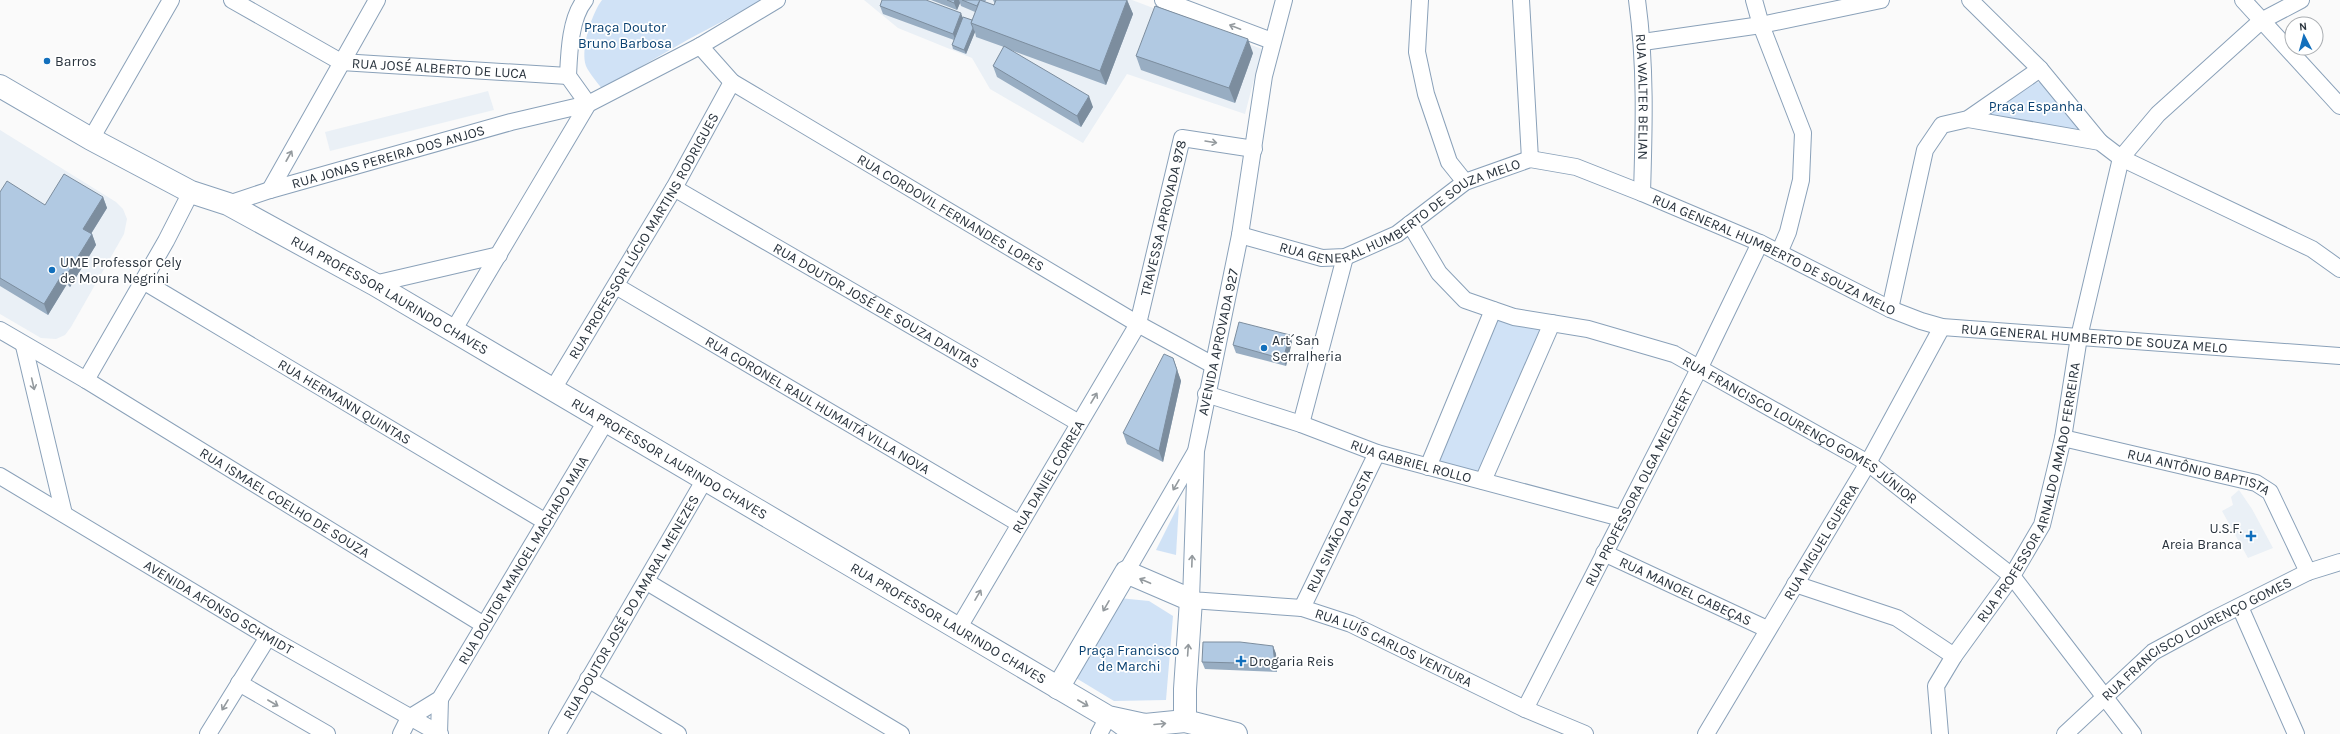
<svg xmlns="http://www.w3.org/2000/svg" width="2340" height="734" viewBox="0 0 2340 734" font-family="Karla,sans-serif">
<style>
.built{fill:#eaf0f6}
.green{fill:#d0e2f6}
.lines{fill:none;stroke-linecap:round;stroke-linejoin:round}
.street-casing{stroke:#8aa1b9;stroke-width:18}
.secondary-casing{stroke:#8aa1b9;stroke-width:24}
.street{stroke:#fff;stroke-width:16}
.secondary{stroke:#fff;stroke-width:22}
.wall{fill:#98adc2}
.shaded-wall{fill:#7c8d9e}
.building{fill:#b1c9e2;stroke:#7c8d9e}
.oneway{stroke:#949a9e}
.poi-dot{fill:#126fbc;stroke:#fff;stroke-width:1.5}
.labels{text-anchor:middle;stroke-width:3.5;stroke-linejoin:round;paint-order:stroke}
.park-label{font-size:14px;fill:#0a4272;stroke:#fff}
.poi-label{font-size:14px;fill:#2a343e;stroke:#fff;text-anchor:start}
.street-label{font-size:14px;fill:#2a343e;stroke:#fff}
</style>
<rect width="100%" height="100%" fill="#fafafa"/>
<g class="built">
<polygon points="864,0 1132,0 1262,49 1245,114 1127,74 1083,143 990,89 972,58 898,28"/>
<polygon points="488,91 494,110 330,151 325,132"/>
<polygon points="0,130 116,202 123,209 127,219 124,234 71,327 65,335 56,339 41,338 0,314"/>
<polygon points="2239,490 2252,509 2273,548 2248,558 2222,511 2233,505 2231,497"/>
</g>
<g class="green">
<path d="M602 0H763L689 39 602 89C597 82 589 73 586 66 580 49 592 13 602 0Z"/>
<polygon points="2041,82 2084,132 1991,116 1990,112 2032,83"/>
<polygon points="1496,315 1552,323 1477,480 1432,465"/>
<polygon points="1179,504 1176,555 1156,550"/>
<polygon points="1119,598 1149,601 1173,616 1166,700 1114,701 1071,675"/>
</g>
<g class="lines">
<defs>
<g id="street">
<path id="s1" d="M232 0 341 62 568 76"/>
<path d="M585 0C570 18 569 54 568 76L588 104"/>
<polyline points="1163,0 1272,41"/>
<path id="s2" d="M1284 0 1264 76 1240 235 1196 451 1191 600 1302 608 1351 624 1525 709 1585 734"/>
<polyline points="1420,0 1417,52 1426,94 1449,162 1465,182"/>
<polyline points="1521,0 1530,159"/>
<path id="s3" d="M1637 0C1646 65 1644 128 1642 193"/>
<polyline points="1754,0 1761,25 1803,133 1801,180 1788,232 1779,253"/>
<polyline points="1970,0 2040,69 2100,142"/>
<polyline points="2243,0 2340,106"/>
<polyline points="1643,42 1761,25 1881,0"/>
<path id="s4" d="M700 46 732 82 1138 324 1213 365"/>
<polyline points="1968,119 2100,142 2121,158 2312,249 2340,269"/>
<polyline points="91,139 171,0"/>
<path id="s5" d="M674 188 1079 423"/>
<polyline points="270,190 377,0"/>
<path id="s6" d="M228 204 270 190 511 122 588 104"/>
<path id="s7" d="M1410 224 1439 273 1465 300 1514 317 1588 329 1674 354 1868 463 2012 576 2133 734"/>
<path id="s8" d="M1240 235 1322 258 1345 257 1397 234 1465 182 1530 159 1576 167 1642 193 1760 243 1890 309 1921 321 1942 327 2340 356"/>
<path id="s9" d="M143 281 546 522"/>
<polyline points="374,284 499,255"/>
<path id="s10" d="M616 286 1020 524"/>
<polyline points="1890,309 1925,150 1942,125 1968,119 2040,69"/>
<path id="s11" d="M0 330 86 380 484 625"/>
<polyline points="453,331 588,104 700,46 777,0"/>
<polyline points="24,346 64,514"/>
<polyline points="86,380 166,241 191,192"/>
<path id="s12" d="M553 389 674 188 732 82"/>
<path id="s13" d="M1206 394 1301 424 1377 453 1621 518"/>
<polyline points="1301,424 1345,257"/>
<path id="s14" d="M2063 438 2256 483 2270 492 2308 572"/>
<polyline points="1428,467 1493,310"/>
<path id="s15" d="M0 476 268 637 440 734"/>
<polyline points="1483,481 1552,323"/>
<path id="s16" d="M1604 553 1767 629"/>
<polyline points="1126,572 1195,453"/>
<polyline points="647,582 901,734"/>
<polyline points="1795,584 1897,618 1954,656"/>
<polyline points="2240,607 2296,734"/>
<path id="s17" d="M1302 608 1377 453"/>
<path id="s18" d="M958 629 1138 324 1182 138 1254 149"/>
<polyline points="588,679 678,734"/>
<polyline points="239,683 327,734"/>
<path id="s19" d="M1525 709 1700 367 1760 243"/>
<polyline points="208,734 268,637"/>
<path id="s20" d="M401 734 409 718 440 699 606 421"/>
<polyline points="439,734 440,699"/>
<path id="s21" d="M557 734 705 479"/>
<polyline points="1099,734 1108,717 1131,734"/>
<path id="s22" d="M1706 734 1868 463 1942 327"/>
<path id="s23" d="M1940 734 1936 686 1954 656 2012 576 2042 525 2063 438 2079 337 2121 158 2158 114 2261 21 2301 0"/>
<path id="s24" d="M2065 734 2153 652 2214 619 2308 572 2340 562"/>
</g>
<g id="secondary">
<path id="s25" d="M0 86 91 139 191 192 228 204 374 284 1108 717 1145 725 1185 721 1236 734"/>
<polyline points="1058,688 1126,572 1191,600 1185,689 1185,721"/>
</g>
</defs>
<use href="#street" class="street-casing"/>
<use href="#secondary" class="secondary-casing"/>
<use href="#street" class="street"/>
<use href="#secondary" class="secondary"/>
</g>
<g class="wall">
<polygon points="931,0 986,0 985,2 994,5 995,4 993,0 1127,0 1133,14 1106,85 1008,49 1093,107 1081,127 997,77 993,66 1004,47 976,37 975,32 966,54 953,49 952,45 954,40 883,14 880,6 963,18 972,20 975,12 961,6 960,3 957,10"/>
<polygon points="1253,53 1235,103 1141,70 1136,56"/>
<polygon points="0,192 45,205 103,197 107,208 91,234 92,234 96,245 70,287 67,284 48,315 0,286"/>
<polygon points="1292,342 1286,366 1236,353 1233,345"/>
<polygon points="1173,358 1181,381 1163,462 1127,444 1123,433"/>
<polygon points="1273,646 1276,654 1277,672 1205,669 1202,662"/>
</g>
<g class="shaded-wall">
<polygon points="955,0 959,0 960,3 957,10 954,3"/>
<polygon points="1127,0 1133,14 1106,85 1100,71"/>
<polygon points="961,13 964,21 956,41 953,34"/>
<polygon points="973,28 975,32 966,54 964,50"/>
<polygon points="1248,39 1253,53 1235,103 1229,88"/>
<polygon points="1089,96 1093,107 1081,127 1077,116"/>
<polygon points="103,197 107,208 87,240 83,229"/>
<polygon points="92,234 96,245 70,287 66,276"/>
<polygon points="63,273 67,284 48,315 44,304"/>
<polygon points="1290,335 1292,342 1286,366 1283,359"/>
<polygon points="1173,358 1181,381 1163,462 1159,451"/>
<polygon points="1273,646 1276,654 1277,672 1275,664"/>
</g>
<g class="building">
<polygon points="882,0 926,0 961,13 953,34 880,6"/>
<polygon points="947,0 955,0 954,3"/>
<polygon points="962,0 980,0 977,6"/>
<polygon points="980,0 994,5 996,0 1127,0 1100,71 971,23"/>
<polygon points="1155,6 1248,39 1229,88 1136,56"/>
<polygon points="963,17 972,20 971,23 973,28 964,50 952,45"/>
<polygon points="1004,46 1089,96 1077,116 993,66"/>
<polygon points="64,174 103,197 83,229 92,234 66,276 63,273 44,304 0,278 0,192 7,181 45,205"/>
<polygon points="1239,322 1290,335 1283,359 1233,345"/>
<polygon points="1164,354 1173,358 1177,370 1159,451 1123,433"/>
<polygon points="1203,642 1240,642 1273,646 1275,664 1202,662"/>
</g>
<defs><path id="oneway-shaft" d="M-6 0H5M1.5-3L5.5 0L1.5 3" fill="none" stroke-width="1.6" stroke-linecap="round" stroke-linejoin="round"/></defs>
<g class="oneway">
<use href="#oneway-shaft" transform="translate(1235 27) rotate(-159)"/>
<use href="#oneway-shaft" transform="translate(1211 142) rotate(9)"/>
<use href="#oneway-shaft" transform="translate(289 156) rotate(-61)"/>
<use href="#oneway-shaft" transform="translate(33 384) rotate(77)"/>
<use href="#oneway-shaft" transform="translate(1094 398) rotate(-59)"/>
<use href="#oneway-shaft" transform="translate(1176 485) rotate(120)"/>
<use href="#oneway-shaft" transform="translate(1192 561) rotate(-88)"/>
<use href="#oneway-shaft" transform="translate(1145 581) rotate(-157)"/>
<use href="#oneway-shaft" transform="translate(978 595) rotate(-60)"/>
<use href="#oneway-shaft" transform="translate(1106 606) rotate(120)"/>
<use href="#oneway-shaft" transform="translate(1188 650) rotate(-86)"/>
<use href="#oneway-shaft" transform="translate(273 703) rotate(30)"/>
<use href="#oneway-shaft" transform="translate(1083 703) rotate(30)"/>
<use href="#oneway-shaft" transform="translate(225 705) rotate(121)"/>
<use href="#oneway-shaft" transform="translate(1160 724) rotate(-5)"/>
</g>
<g class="poi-dot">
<circle cx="47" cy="61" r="4"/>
<circle cx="52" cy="270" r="4"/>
<circle cx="1264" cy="348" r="4"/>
<path d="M2249 530h4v4h4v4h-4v4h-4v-4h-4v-4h4z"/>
<path d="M1239 655h4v4h4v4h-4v4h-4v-4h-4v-4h4z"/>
</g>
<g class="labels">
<g class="park-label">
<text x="625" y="32">Praça Doutor<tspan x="625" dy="16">Bruno Barbosa</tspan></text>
<text x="2036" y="111">Praça Espanha</text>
<text x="1129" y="655">Praça Francisco<tspan x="1129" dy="16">de Marchi</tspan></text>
</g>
<g class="poi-label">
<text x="55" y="66">Barros</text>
<text x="60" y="267">UME Professor Cely<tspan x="60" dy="16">de Moura Negrini</tspan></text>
<text x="1272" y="345">Art´San<tspan x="1272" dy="16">Serralheria</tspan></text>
<text x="2242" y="533" text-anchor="end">U.S.F.<tspan x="2242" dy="16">Areia Branca</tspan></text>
<text x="1249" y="666">Drogaria Reis</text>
</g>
<g class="street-label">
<text dy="5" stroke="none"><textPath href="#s1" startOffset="224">RUA JOSÉ ALBERTO DE LUCA</textPath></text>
<text dy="5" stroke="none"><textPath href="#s3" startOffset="97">RUA WALTER BELIAN</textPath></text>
<text dy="5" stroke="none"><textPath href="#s6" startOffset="167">RUA JONAS PEREIRA DOS ANJOS</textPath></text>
<text dy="5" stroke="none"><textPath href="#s8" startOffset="175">RUA GENERAL HUMBERTO DE SOUZA MELO</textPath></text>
<text dy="5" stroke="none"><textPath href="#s4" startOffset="303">RUA CORDOVIL FERNANDES LOPES</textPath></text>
<text dy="5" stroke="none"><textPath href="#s18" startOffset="463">TRAVESSA APROVADA 978</textPath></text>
<text dy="5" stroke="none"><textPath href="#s12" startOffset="178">RUA PROFESSOR LÚCIO MARTINS RODRIGUES</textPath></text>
<text dy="5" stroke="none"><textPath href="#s8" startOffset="583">RUA GENERAL HUMBERTO DE SOUZA MELO</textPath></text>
<text dy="5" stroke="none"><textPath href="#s25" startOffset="443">RUA PROFESSOR LAURINDO CHAVES</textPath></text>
<text dy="5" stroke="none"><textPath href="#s5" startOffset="234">RUA DOUTOR JOSÉ DE SOUZA DANTAS</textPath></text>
<text dy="5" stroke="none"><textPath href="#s8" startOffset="919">RUA GENERAL HUMBERTO DE SOUZA MELO</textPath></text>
<text transform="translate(1218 342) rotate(-78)" y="5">AVENIDA APROVADA 927</text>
<text dy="5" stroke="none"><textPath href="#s9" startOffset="235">RUA HERMANN QUINTAS</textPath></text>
<text dy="5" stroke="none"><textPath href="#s10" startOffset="234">RUA CORONEL RAUL HUMAITÁ VILLA NOVA</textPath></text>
<text dy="5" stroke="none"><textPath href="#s7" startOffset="458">RUA FRANCISCO LOURENÇO GOMES JÚNIOR</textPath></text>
<text dy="5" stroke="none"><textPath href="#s25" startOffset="767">RUA PROFESSOR LAURINDO CHAVES</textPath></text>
<text dy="5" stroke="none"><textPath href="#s13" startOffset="216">RUA GABRIEL ROLLO</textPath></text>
<text dy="5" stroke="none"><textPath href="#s14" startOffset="140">RUA ANTÔNIO BAPTISTA</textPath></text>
<text dy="5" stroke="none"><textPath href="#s18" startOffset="177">RUA DANIEL CORREA</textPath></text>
<text dy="5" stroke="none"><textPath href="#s19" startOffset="249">RUA PROFESSORA OLGA MELCHERT</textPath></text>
<text dy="5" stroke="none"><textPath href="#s23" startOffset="267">RUA PROFESSOR ARNALDO AMADO FERREIRA</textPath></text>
<text dy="5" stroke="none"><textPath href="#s11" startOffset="333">RUA ISMAEL COELHO DE SOUZA</textPath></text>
<text dy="5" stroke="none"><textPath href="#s17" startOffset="86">RUA SIMÃO DA COSTA</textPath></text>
<text dy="5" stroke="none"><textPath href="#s22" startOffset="224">RUA MIGUEL GUERRA</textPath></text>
<text dy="5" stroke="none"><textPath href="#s20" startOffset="216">RUA DOUTOR MANOEL MACHADO MAIA</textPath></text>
<text dy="5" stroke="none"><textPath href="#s16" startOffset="90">RUA MANOEL CABEÇAS</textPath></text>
<text dy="5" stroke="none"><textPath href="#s15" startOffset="255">AVENIDA AFONSO SCHMIDT</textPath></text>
<text dy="5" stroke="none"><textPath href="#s21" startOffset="147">RUA DOUTOR JOSÉ DO AMARAL MENEZES</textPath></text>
<text dy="5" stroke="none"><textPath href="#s25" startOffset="1091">RUA PROFESSOR LAURINDO CHAVES</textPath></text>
<text dy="5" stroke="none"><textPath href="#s24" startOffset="164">RUA FRANCISCO LOURENÇO GOMES</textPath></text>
<text dy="5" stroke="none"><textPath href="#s2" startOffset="820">RUA LUÍS CARLOS VENTURA</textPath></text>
</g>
</g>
<g transform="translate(2304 36) rotate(354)"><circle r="19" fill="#ffffff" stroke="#aaaeb2"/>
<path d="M0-3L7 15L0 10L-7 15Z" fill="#126fbc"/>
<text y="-6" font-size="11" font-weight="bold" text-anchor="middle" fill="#2a343e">N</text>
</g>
</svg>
